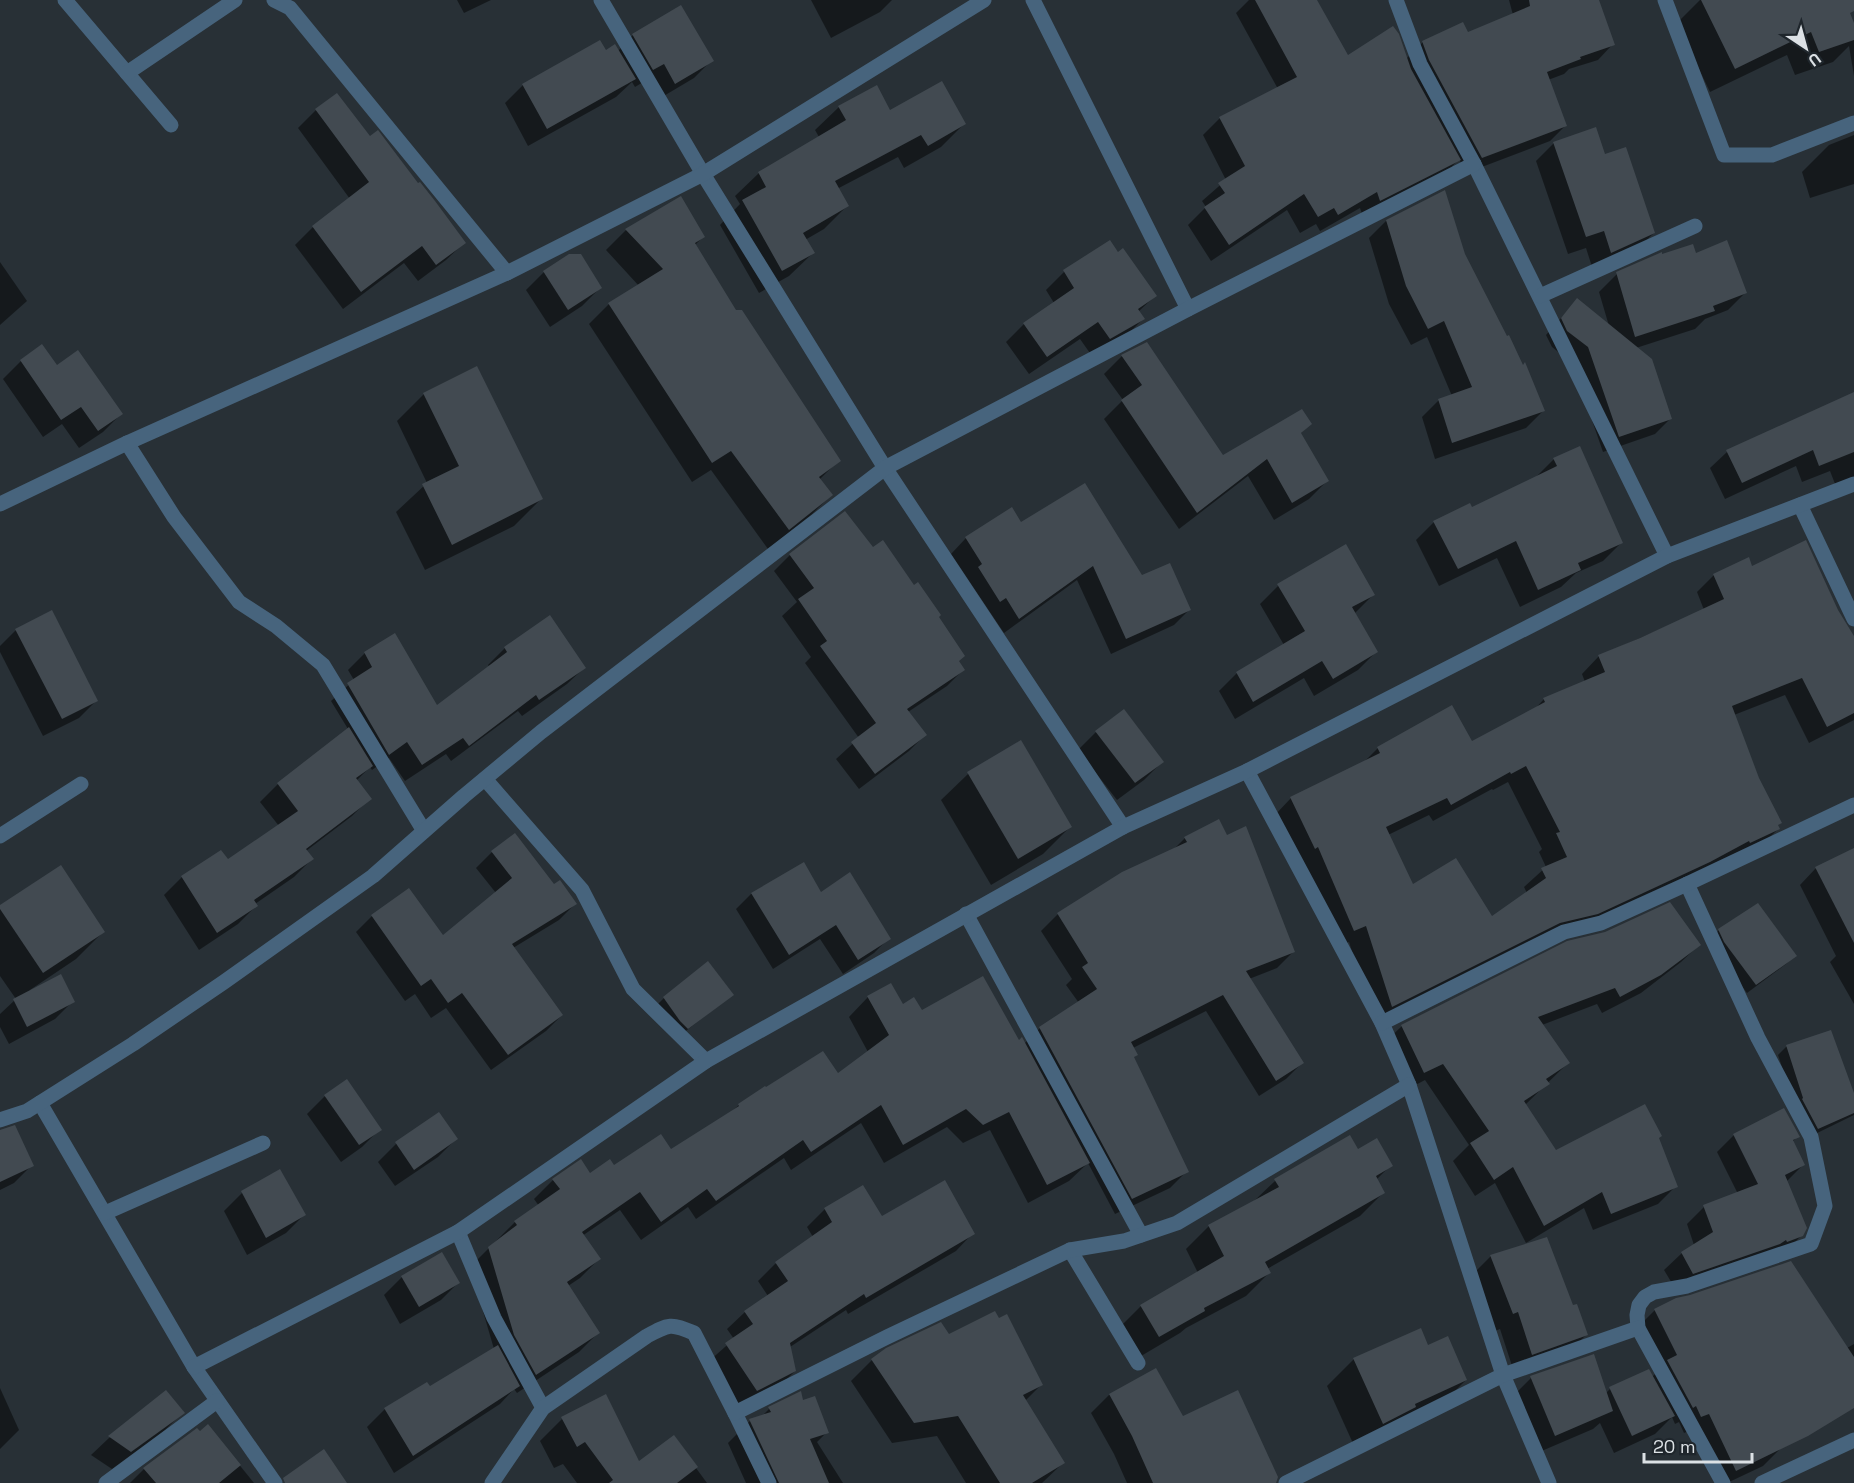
<svg xmlns="http://www.w3.org/2000/svg" width="1854" height="1483" viewBox="0 0 1854 1483" font-family="'Space Grotesk',sans-serif">
<style>
.shadow{fill:#0007;fill-rule:evenodd}
.building{fill:#424a51;fill-rule:evenodd}
.lines{fill:none;stroke-linecap:round;stroke-linejoin:round}
.minor{stroke:#47647d;stroke-width:15}
</style>
<rect width="100%" height="100%" fill="#283036"/>
<g class="shadow">
<polygon points="457,0 491,0 464,13"/>
<polygon points="811,0 892,0 880,12 831,38"/>
<polygon points="1249,0 1316,0 1348,57 1406,59 1423,42 1467,34 1513,15 1509,0 1584,0 1613,44 1598,60 1569,69 1564,74 1548,80 1565,126 1550,141 1466,173 1459,159 1442,177 1363,217 1360,208 1320,231 1316,224 1300,233 1287,210 1211,261 1188,225 1206,207 1202,201 1226,180 1203,135 1220,118 1278,89 1236,13"/>
<polygon points="1700,0 1844,0 1854,28 1854,76 1849,46 1833,62 1795,75 1787,55 1710,92 1677,23"/>
<polygon points="633,35 712,60 694,78 657,100 645,81 635,87 632,82 616,97 528,146 505,103 523,85 605,52 618,51"/>
<polygon points="839,107 889,112 964,124 941,147 904,168 898,157 837,189 847,206 824,229 805,240 813,253 789,276 759,293 720,225 740,204 735,196 759,173 819,137 815,130"/>
<polygon points="316,110 369,138 464,243 446,260 418,281 404,263 343,309 295,245 313,227 350,199 298,128"/>
<polygon points="1854,135 1854,184 1810,198 1802,172 1829,145"/>
<polygon points="1554,143 1604,156 1654,233 1635,251 1593,270 1586,248 1568,254 1536,161"/>
<polygon points="681,198 703,237 695,245 735,312 839,460 819,480 831,495 811,515 768,549 711,470 692,482 589,324 609,304 639,286 606,250 626,230"/>
<polygon points="1386,221 1463,254 1543,411 1526,428 1435,459 1422,417 1439,400 1452,396 1427,337 1411,345 1389,304 1369,238"/>
<polygon points="1109,242 1155,296 1138,312 1143,319 1125,337 1092,356 1080,339 1029,374 1006,342 1024,324 1054,303 1046,290 1064,272"/>
<polygon points="1695,255 1746,292 1728,310 1705,319 1695,329 1636,348 1671,418 1655,434 1603,452 1572,363 1552,347 1546,335 1577,300 1609,326 1599,292 1617,274 1661,256"/>
<polygon points="0,262 27,301 0,325"/>
<polygon points="544,272 600,288 582,306 550,327 526,290"/>
<polygon points="42,346 56,367 121,414 103,432 79,448 62,424 43,437 3,379 21,361"/>
<polygon points="1122,356 1223,457 1310,424 1300,434 1327,481 1309,499 1274,520 1248,476 1179,529 1104,419 1123,400 1104,374"/>
<polygon points="1854,393 1854,482 1837,489 1830,471 1802,482 1796,466 1725,499 1710,468 1727,452"/>
<polygon points="424,394 541,499 514,526 425,570 396,512 427,483 397,421"/>
<polygon points="1554,459 1621,543 1603,561 1576,573 1561,587 1520,607 1497,558 1439,586 1416,540 1434,522 1471,509 1536,477"/>
<polygon points="845,513 873,549 938,617 963,670 947,686 908,712 925,735 909,751 859,789 836,759 859,738 805,663 811,657 782,616 797,602 774,571 790,555"/>
<polygon points="1021,524 1142,577 1190,609 1174,625 1111,654 1077,580 1004,633 951,554 966,538"/>
<path d="M1752 568 1854 647V720L1809 743 1785 695 1734 715 1778 829 1761 846 1375 1023 1349 942 1336 948 1274 816 1291 798 1362 764 1378 748 1471 743 1533 711 1544 699 1585 682 1582 674 1599 656 1704 610 1697 592 1714 575ZM1508 782 1542 849 1539 852 1546 867 1524 887 1527 893 1491 918 1412 886 1388 835 1429 815 1433 821 1492 789 1493 790Z"/>
<polygon points="1278,586 1373,595 1355,613 1376,652 1358,670 1314,696 1304,678 1235,719 1219,691 1237,673 1284,645 1260,604"/>
<polygon points="550,617 584,668 567,684 522,716 518,711 451,761 446,754 405,781 389,758 372,770 370,767 356,781 370,798 352,816 306,851 312,859 294,877 255,904 256,906 238,924 199,950 164,895 182,877 221,852 227,861 279,826 260,802 278,784 348,729 331,701 354,680 348,670 365,653 395,636 437,708 490,668 488,665 505,648"/>
<polygon points="16,630 97,700 79,718 43,736 0,652 0,646"/>
<polygon points="1096,732 1162,762 1144,780 1117,800 1078,750"/>
<polygon points="1020,742 1070,827 1043,854 991,885 941,800 968,774"/>
<polygon points="1185,838 1294,951 1277,968 1249,979 1302,1063 1286,1079 1259,1096 1206,1011 1133,1048 1133,1058 1187,1171 1170,1188 1115,1214 1088,1163 1069,1181 1028,1203 990,1130 963,1143 947,1127 884,1163 861,1123 791,1170 784,1158 696,1219 688,1207 641,1240 620,1210 582,1236 599,1259 580,1278 568,1286 598,1333 579,1352 517,1393 514,1389 500,1404 394,1473 367,1427 385,1409 429,1388 494,1349 470,1267 515,1222 539,1206 534,1199 553,1180 590,1175 670,1151 729,1114 739,1105 837,1075 868,1052 849,1017 868,997 902,1006 1024,1044 1040,1028 1079,1003 1066,985 1072,979 1041,931 1058,914 1173,850"/>
<polygon points="1854,849 1854,1004 1830,962 1836,956 1800,885 1816,868"/>
<polygon points="492,852 554,886 575,904 559,920 513,948 562,1015 546,1031 491,1070 446,1008 431,1018 415,994 405,1001 356,932 372,916 442,937 496,893 476,868"/>
<polygon points="803,864 820,894 889,938 874,953 843,974 820,939 773,969 736,909 751,894"/>
<polygon points="0,906 103,932 76,959 30,990 31,992 73,1001 55,1019 9,1044 0,1027 0,1014 16,999 0,976"/>
<polygon points="1719,930 1795,955 1786,964 1747,993 1716,951 1711,939"/>
<polygon points="1699,945 1681,962 1641,993 1602,1013 1597,1004 1542,1025 1568,1063 1525,1105 1556,1152 1657,1138 1676,1186 1658,1204 1593,1230 1584,1208 1526,1243 1495,1183 1475,1196 1453,1161 1469,1145 1425,1080 1406,1090 1384,1043 1402,1026"/>
<polygon points="732,995 678,1037 655,1007 664,998"/>
<polygon points="1830,1032 1854,1097 1854,1115 1809,1137 1795,1107 1778,1055 1786,1047"/>
<polygon points="325,1096 380,1129 362,1147 341,1162 307,1114"/>
<polygon points="439,1114 456,1139 438,1157 395,1186 378,1162 396,1144"/>
<polygon points="0,1133 32,1165 14,1183 0,1190"/>
<polygon points="1734,1135 1798,1136 1792,1142 1803,1165 1786,1182 1802,1235 1784,1253 1676,1290 1664,1270 1682,1253 1694,1245 1687,1224 1704,1207 1738,1194 1717,1152"/>
<polygon points="1391,1165 1376,1180 1383,1193 1360,1216 1267,1269 1269,1273 1246,1296 1186,1328 1180,1333 1136,1359 1118,1329 1141,1306 1198,1273 1186,1249 1209,1226 1253,1202 1275,1181"/>
<polygon points="280,1171 304,1215 286,1233 247,1255 224,1211 242,1193"/>
<polygon points="825,1209 973,1233 956,1251 848,1314 846,1310 790,1347 795,1371 777,1389 739,1408 708,1362 734,1339 727,1329 745,1312 768,1296 758,1281 775,1264 813,1237 807,1227"/>
<polygon points="1491,1256 1572,1307 1586,1335 1568,1353 1514,1372 1500,1329 1495,1331 1473,1274"/>
<polygon points="402,1277 459,1282 441,1300 400,1324 384,1295"/>
<polygon points="1655,1310 1847,1348 1854,1344 1854,1403 1780,1449 1763,1466 1727,1483 1691,1430 1684,1433 1679,1422 1675,1424 1672,1417 1655,1434 1614,1453 1600,1423 1593,1429 1537,1453 1513,1396 1531,1378 1606,1393 1610,1389 1652,1377 1659,1370 1638,1327"/>
<polygon points="948,1336 1041,1385 1025,1401 1063,1463 1042,1483 966,1483 937,1436 892,1443 851,1381 872,1360"/>
<polygon points="1427,1347 1466,1380 1439,1407 1356,1450 1327,1386 1354,1359"/>
<polygon points="1155,1370 1182,1418 1245,1483 1127,1483 1114,1454 1091,1413 1109,1395"/>
<polygon points="0,1388 19,1430 0,1449"/>
<polygon points="166,1392 183,1412 165,1430 112,1469 91,1455 109,1438"/>
<polygon points="800,1393 802,1402 827,1432 817,1442 843,1483 746,1483 728,1443 750,1421 761,1417 769,1409"/>
<polygon points="562,1419 639,1463 674,1438 707,1483 577,1483 563,1464 554,1468 540,1441"/>
<polygon points="208,1426 254,1483 130,1483 144,1469"/>
</g>
<g class="building">
<polygon points="1255,0 1317,0 1348,55 1393,26 1399,34 1411,69 1461,160 1380,201 1377,192 1338,215 1334,208 1318,217 1304,194 1229,245 1204,207 1225,193 1218,183 1245,166 1219,117 1297,77"/>
<polygon points="1529,0 1599,0 1615,45 1580,57 1581,59 1547,72 1567,126 1482,158 1429,60 1422,41 1463,22 1468,32 1530,6"/>
<polygon points="1701,0 1854,0 1854,11 1850,13 1854,23 1854,40 1819,52 1811,32 1735,69"/>
<polygon points="681,5 714,61 675,84 664,64 653,70 632,34"/>
<polygon points="600,40 606,50 615,44 636,79 547,129 522,84"/>
<polygon points="942,81 966,124 928,146 921,135 835,181 849,206 803,233 815,253 782,271 742,200 766,187 758,172 846,120 838,106 877,85 890,110"/>
<polygon points="337,93 370,136 378,130 418,183 420,182 435,201 466,243 436,265 422,246 361,292 312,226 369,182 315,109"/>
<polygon points="1596,127 1605,154 1626,147 1655,233 1611,253 1604,231 1586,237 1553,142"/>
<polygon points="1445,190 1465,254 1507,336 1509,335 1523,365 1525,362 1545,411 1452,443 1438,399 1472,387 1444,321 1428,329 1406,286 1386,220"/>
<polygon points="681,196 705,237 695,243 736,310 742,310 841,461 819,477 833,495 789,530 731,451 712,463 608,303 663,269 625,229"/>
<polygon points="1110,240 1118,252 1123,248 1157,296 1138,309 1145,319 1110,339 1098,322 1047,357 1023,323 1074,288 1063,270"/>
<polygon points="1727,240 1747,293 1713,306 1715,311 1635,337 1616,272 1662,252 1662,254 1693,244 1696,253"/>
<polygon points="569,254 581,254 602,288 568,310 543,271"/>
<polygon points="1577,298 1652,359 1672,419 1619,437 1588,347 1567,331 1561,318"/>
<polygon points="1147,342 1223,455 1302,409 1312,424 1301,433 1329,481 1292,503 1267,459 1197,513 1121,400 1142,385 1121,355"/>
<polygon points="42,344 57,365 78,350 123,414 98,431 81,407 61,420 20,360"/>
<polygon points="477,366 543,499 452,545 422,484 459,466 423,393"/>
<polygon points="1854,392 1854,452 1819,466 1813,450 1742,483 1726,450"/>
<polygon points="1580,446 1623,543 1578,563 1581,570 1538,590 1516,541 1458,569 1433,521 1470,503 1472,507 1557,466 1553,458"/>
<polygon points="1085,483 1142,575 1170,563 1191,610 1126,639 1093,566 1019,619 1006,598 1000,602 978,567 982,564 965,537 1012,507 1021,522"/>
<polygon points="845,511 873,547 883,540 914,585 918,582 941,615 939,617 965,656 959,661 965,670 907,709 927,735 875,774 851,742 876,723 820,646 827,641 798,599 814,588 789,554"/>
<path d="M1806 540 1838 610 1854 636V713L1827 727 1802 678 1732 706 1759 778 1782 823 1778 825 1780 829 1750 843 1749 841 1710 862 1598 914 1560 923 1392 1007 1366 926 1354 931 1318 847 1315 849 1290 797 1380 753 1377 747 1452 705 1472 741 1545 702 1543 698 1605 672 1598 655 1640 638 1724 599 1713 574 1749 557 1752 566ZM1526 766 1560 832 1556 833 1567 857 1541 868 1546 878 1492 916 1456 858 1413 884 1386 827 1447 798 1451 805 1510 772 1511 774Z"/>
<polygon points="1346,544 1375,595 1352,607 1378,652 1333,679 1322,661 1253,702 1236,672 1305,631 1277,584"/>
<polygon points="52,610 98,701 62,719 15,629"/>
<polygon points="550,615 586,668 539,700 536,695 469,746 463,738 422,765 407,742 389,755 347,683 372,667 364,652 395,633 437,705 507,652 504,647"/>
<polygon points="1124,709 1164,762 1135,783 1095,731"/>
<polygon points="349,727 373,766 356,778 372,799 306,849 314,859 254,900 258,906 217,933 181,876 221,850 228,859 298,811 277,783"/>
<polygon points="1021,740 1072,827 1018,859 967,772"/>
<polygon points="1219,819 1227,835 1246,826 1295,952 1246,971 1304,1063 1276,1081 1223,995 1131,1042 1138,1055 1134,1057 1189,1172 1132,1199 1039,1027 1097,989 1082,967 1088,963 1057,913 1122,872 1187,842 1184,837"/>
<polygon points="515,833 554,884 560,880 577,904 512,944 563,1015 508,1055 462,993 448,1003 431,979 421,986 371,915 409,888 443,935 512,878 491,851"/>
<polygon points="1854,848 1854,943 1815,867"/>
<polygon points="804,862 821,892 850,872 891,939 858,960 836,925 789,955 751,893"/>
<polygon points="61,865 105,932 43,973 0,909 0,905"/>
<polygon points="1670,902 1701,945 1661,975 1620,997 1615,988 1538,1017 1570,1063 1546,1079 1550,1084 1524,1101 1556,1150 1645,1104 1662,1136 1659,1138 1678,1187 1611,1214 1602,1192 1544,1226 1513,1167 1494,1180 1470,1143 1489,1131 1443,1064 1424,1073 1401,1025 1567,941 1605,932"/>
<polygon points="1758,903 1797,956 1756,985 1724,942 1718,929"/>
<polygon points="708,961 734,995 688,1029 680,1021 663,997"/>
<polygon points="61,974 75,1002 27,1027 13,999"/>
<polygon points="983,976 1019,1040 1022,1037 1090,1163 1047,1185 1009,1112 983,1125 966,1109 903,1145 881,1105 811,1152 803,1140 716,1201 707,1189 661,1222 640,1192 582,1232 601,1259 567,1282 600,1333 536,1375 514,1335 488,1247 517,1225 514,1221 560,1189 552,1179 581,1159 590,1173 610,1159 614,1165 661,1134 671,1149 739,1106 738,1104 765,1086 766,1087 823,1051 838,1073 889,1035 867,996 891,983 903,1004 914,997 922,1010"/>
<polygon points="1831,1030 1854,1093 1854,1113 1818,1129 1802,1099 1803,1098 1786,1045"/>
<polygon points="347,1079 382,1130 359,1145 324,1095"/>
<polygon points="1784,1108 1800,1137 1793,1140 1805,1165 1785,1175 1807,1228 1803,1236 1787,1242 1786,1240 1780,1244 1693,1274 1681,1252 1713,1232 1703,1205 1758,1184 1733,1134"/>
<polygon points="439,1112 458,1139 414,1170 395,1142"/>
<polygon points="15,1125 34,1166 0,1182 0,1130"/>
<polygon points="1350,1135 1358,1149 1377,1138 1393,1166 1376,1176 1385,1193 1265,1262 1271,1273 1204,1308 1205,1311 1159,1337 1140,1305 1224,1256 1208,1225 1279,1187 1274,1179"/>
<polygon points="280,1169 306,1215 266,1238 241,1191"/>
<polygon points="945,1180 975,1234 866,1298 864,1294 790,1343 796,1371 757,1391 725,1343 753,1324 744,1311 788,1281 775,1262 832,1222 824,1208 863,1185 882,1216"/>
<polygon points="1547,1237 1573,1305 1577,1304 1588,1335 1532,1355 1518,1312 1513,1314 1490,1255"/>
<polygon points="442,1252 460,1283 419,1307 401,1276"/>
<polygon points="1791,1261 1854,1357 1854,1408 1808,1436 1736,1471 1709,1414 1701,1417 1696,1406 1693,1408 1667,1360 1677,1355 1654,1309 1676,1298 1690,1295"/>
<polygon points="995,1311 999,1318 1007,1314 1043,1385 1023,1395 1065,1463 1032,1483 1000,1483 958,1416 914,1423 871,1359 886,1348 941,1322 949,1334"/>
<polygon points="1421,1328 1428,1345 1448,1336 1467,1380 1415,1404 1416,1407 1383,1424 1353,1358"/>
<polygon points="498,1345 520,1386 413,1456 384,1408 427,1382 430,1386"/>
<polygon points="1594,1354 1613,1411 1555,1436 1530,1376"/>
<polygon points="1156,1368 1183,1416 1238,1390 1278,1477 1276,1483 1153,1483 1132,1436 1109,1394"/>
<polygon points="1649,1369 1675,1416 1632,1436 1609,1387"/>
<polygon points="166,1390 185,1413 131,1452 108,1436"/>
<polygon points="801,1391 803,1400 815,1396 829,1433 810,1439 829,1483 779,1483 749,1419 771,1412 768,1407"/>
<polygon points="606,1394 639,1461 674,1435 698,1467 677,1483 609,1483 613,1480 585,1442 577,1447 561,1417"/>
<polygon points="208,1424 241,1465 219,1483 156,1483 143,1468 197,1428 200,1431"/>
<polygon points="324,1449 347,1483 285,1483 283,1478"/>
</g>
<g class="lines">
<g class="minor">
<polyline points="65,0 171,125"/>
<polyline points="274,0 290,8 507,273"/>
<polyline points="601,0 703,174 885,468 1123,827"/>
<polyline points="1033,0 1188,309"/>
<polyline points="1396,0 1420,64 1474,164 1667,556"/>
<polyline points="1665,0 1724,155 1772,155 1854,123"/>
<polyline points="127,73 235,0"/>
<polyline points="1540,296 1695,226"/>
<polyline points="127,443 174,517 239,602 276,626 323,665 424,831"/>
<polyline points="0,504 127,443 507,273 703,174 984,0"/>
<polyline points="1800,505 1854,619"/>
<polyline points="1247,771 1382,1023 1409,1085 1503,1375 1549,1483"/>
<polyline points="485,779 582,890 633,989 706,1061"/>
<polyline points="0,836 81,784"/>
<polyline points="1687,884 1758,1038 1811,1137 1825,1206 1811,1244 1687,1286 1654,1292 1645,1297 1639,1305 1637,1315 1638,1328 1723,1483"/>
<polyline points="966,914 1141,1235"/>
<polyline points="1382,1023 1564,932 1601,923 1687,884 1854,805"/>
<polyline points="40,1103 194,1367 275,1483"/>
<polyline points="0,1120 27,1111 133,1044 224,982 373,876 464,796 541,732 885,468 1188,309 1474,164"/>
<polyline points="105,1213 263,1143"/>
<polyline points="458,1232 494,1318 543,1408"/>
<polyline points="1070,1250 1138,1363"/>
<polyline points="194,1367 458,1232 706,1061 1123,827 1247,771 1667,556 1854,484"/>
<polyline points="735,1413 769,1483"/>
<polyline points="106,1483 217,1401"/>
<path d="M492 1483 543 1408 647 1336C669 1324 671 1323 694 1333L735 1413 887 1337 1070 1250 1124 1241 1177 1223 1409 1085"/>
<polyline points="1286,1483 1503,1375 1638,1328"/>
<polyline points="1762,1483 1854,1440"/>
</g>
</g>
<g transform="translate(1806 48) rotate(144)" stroke="#1f262c" stroke-width="4.5" paint-order="stroke">
<path d="M0-4.5L10 22L0 15L-10 22Z" fill="#dce1e5"/>
<text y="-9" font-size="16" font-weight="bold" text-anchor="middle" fill="#dce1e5">U</text>
</g>
<path d="M1644 1453v9h108v-9" fill="none" stroke="#dce1e5" stroke-width="3"/>
<text x="1653" y="1453" font-size="18" fill="#dce1e5" stroke="#1f262c" stroke-width="4.5" paint-order="stroke">20 m</text>
</svg>
